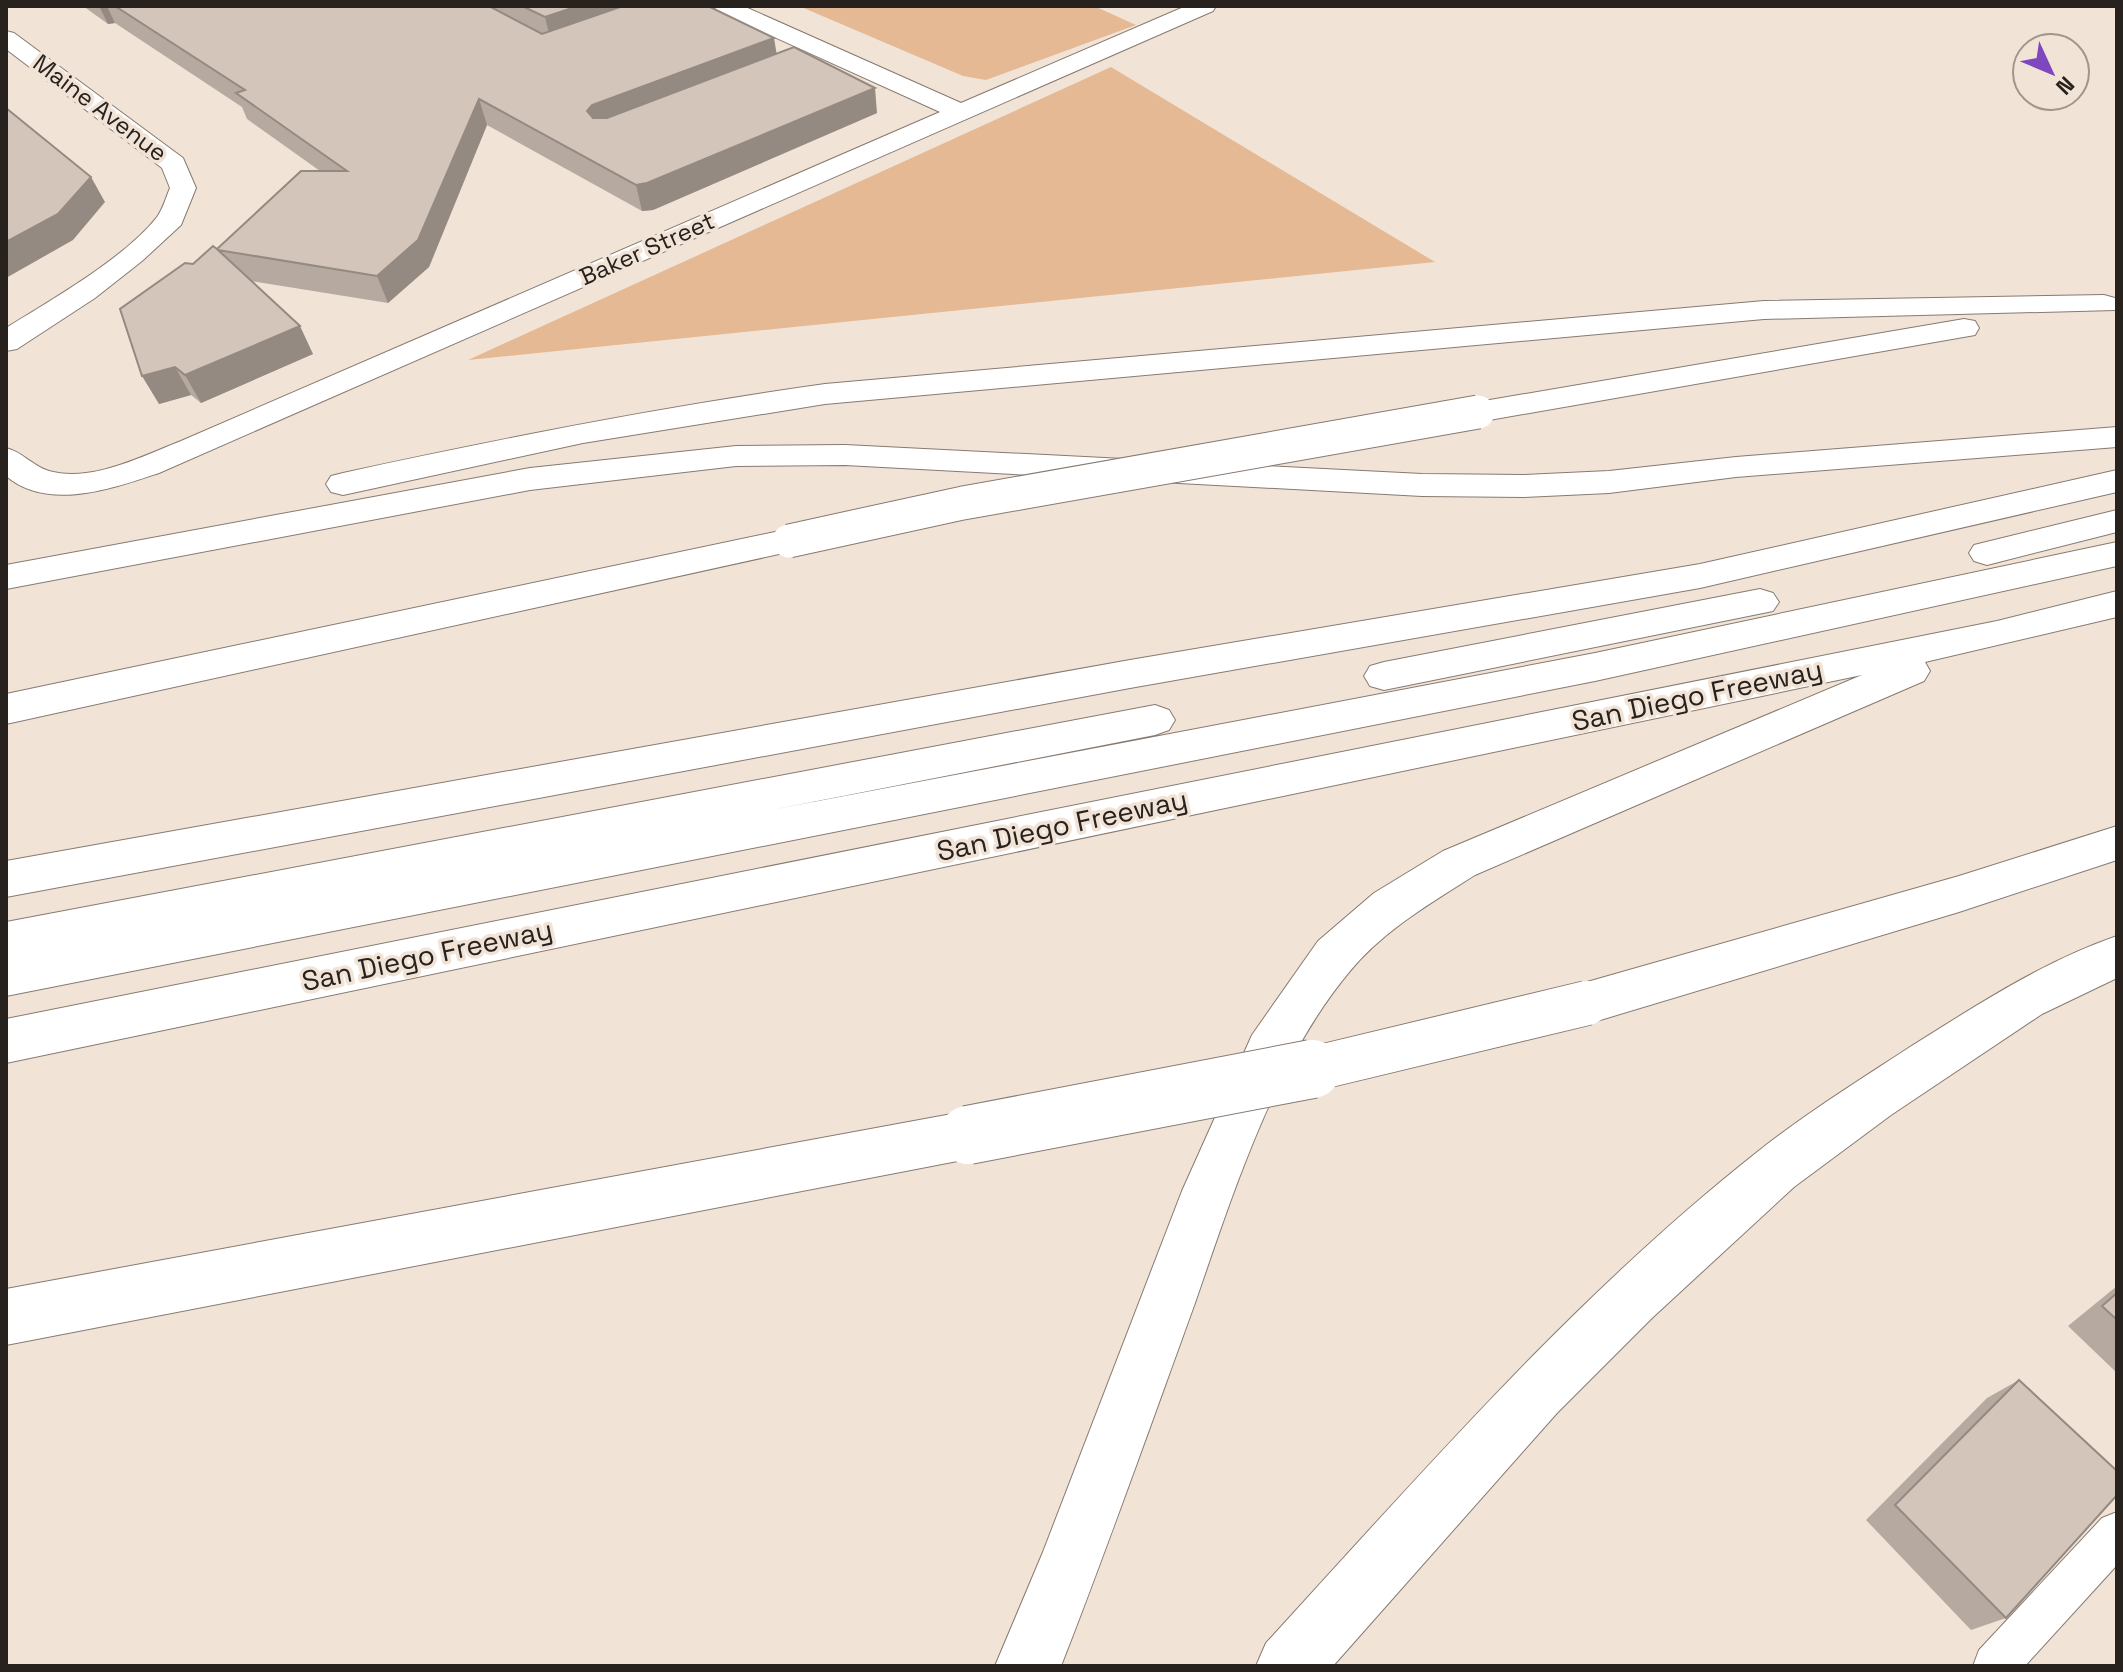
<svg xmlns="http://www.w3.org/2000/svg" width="2123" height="1672" viewBox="0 0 2123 1672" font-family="'Space Grotesk',sans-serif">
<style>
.green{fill:#e4b994}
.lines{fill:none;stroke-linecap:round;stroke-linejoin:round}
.lane-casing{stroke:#877a70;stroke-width:2}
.street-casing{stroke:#877a70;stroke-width:2}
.highway-casing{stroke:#877a70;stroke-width:2}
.lane{fill:#fff;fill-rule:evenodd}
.street{fill:#fff;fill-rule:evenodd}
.highway{fill:#fff;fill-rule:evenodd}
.highway-bridge-far2-casing{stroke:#877a70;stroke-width:35;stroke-linecap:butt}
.highway-bridge-far1-casing{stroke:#877a70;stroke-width:46;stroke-linecap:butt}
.highway-bridge-casing{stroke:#877a70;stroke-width:60;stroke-linecap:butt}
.highway-bridge-far2{stroke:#fff;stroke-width:33}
.highway-bridge-far1{stroke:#fff;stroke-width:44}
.highway-bridge{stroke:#fff;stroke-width:58}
.wall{fill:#b6a9a0}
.shaded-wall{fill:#948a82}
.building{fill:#d4c5ba;stroke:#948a82;stroke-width:2}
.labels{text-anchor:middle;stroke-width:7;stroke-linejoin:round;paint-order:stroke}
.far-street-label{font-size:24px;fill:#27221e;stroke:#f2e3d7}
.street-label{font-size:28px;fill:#27221e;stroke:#f2e3d7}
</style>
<rect width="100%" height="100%" fill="#f2e3d7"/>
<g class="green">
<polygon points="799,6 1094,6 1136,25 986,80 963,76"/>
<polygon points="1111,67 1435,262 468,360"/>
</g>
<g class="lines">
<defs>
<polygon id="lane" points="2117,1512 2117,1565 2025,1666 1973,1666 1979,1650 2102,1518"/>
<g id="street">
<path d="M714 6H743L961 103 1186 6H1216L1213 11 159 473C114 488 48 512 6 476V448C23 452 32 466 49 471 92 483 142 456 181 441L940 112 717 11Z"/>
<path d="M6 31 14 33 183 158 196 188 181 225 142 261 95 298 17 349 6 351V328C51 300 125 258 157 217 163 209 166 197 170 188L162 168 6 49Z"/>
</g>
<g id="highway">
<path d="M2104 295 2115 298V310L1764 319 825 404 583 443 343 495 331 492 326 484 331 476 343 473C503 438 663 407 825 384L1764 301Z"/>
<polygon points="1964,319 1975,321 1979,328 1975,335 1478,422 1466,419 1462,412 1466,405 1478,402"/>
<polygon points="2117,427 2117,447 1736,477 1609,493 1524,497 1422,496 845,465 736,466 530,490 6,589 6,565 530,468 736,446 845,445 1422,474 1524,475 1609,471 1736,457"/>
<polygon points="2117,470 2117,492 1700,588 1130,688 6,897 6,861 1130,660 1700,564"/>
<polygon points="2117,510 2117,532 1987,565 1974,561 1969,553 1974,545"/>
<polygon points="789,529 802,533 807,541 802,549 6,724 6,694"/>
<polygon points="2117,542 2117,566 1595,681 6,996 6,922 1155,705 1169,710 1175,720 1169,730 1155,735 771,810 1595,653"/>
<polygon points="1760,589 1773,593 1779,602 1773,611 1384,690 1370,686 1364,676 1370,666 1384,662"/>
<path d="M2117 591V617L1925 662 1930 671 1924 681 1475 875C1431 903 1384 930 1350 971 1275 1060 1233 1193 1195 1303 1151 1424 1108 1546 1061 1666H995L1043 1552 1182 1191 1252 1035 1318 941 1374 893 1443 851 1862 675 6 1063V1019L1997 621Z"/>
<polygon points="2117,826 2117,860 1959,912 1587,1024 1570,1018 1563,1003 1570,988 1587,982 1959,876"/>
<path d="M2117 936V978L2042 1014 1891 1115 1794 1187 1652 1318 1557 1413 1333 1666H1256L1266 1643C1422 1473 1574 1297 1756 1153 1805 1114 1858 1081 1910 1047 1977 1005 2042 962 2117 936Z"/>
<polygon points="968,1111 986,1118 994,1135 986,1152 968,1159 6,1345 6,1289"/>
</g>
</defs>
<use href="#lane" class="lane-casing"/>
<use href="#street" class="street-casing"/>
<use href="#highway" class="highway-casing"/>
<use href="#lane" class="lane"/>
<use href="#street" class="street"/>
<use href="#highway" class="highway"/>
<defs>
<polyline id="highway-bridge-far2" points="789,541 963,503 1478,412"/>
<polyline id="highway-bridge-far1" points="1304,1071 1587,1003"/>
<polyline id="highway-bridge" points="968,1135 1312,1069"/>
</defs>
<use href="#highway-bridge-far2" class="highway-bridge-far2-casing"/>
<use href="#highway-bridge-far1" class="highway-bridge-far1-casing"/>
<use href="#highway-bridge" class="highway-bridge-casing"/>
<use href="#highway-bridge-far2" class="highway-bridge-far2"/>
<use href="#highway-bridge-far1" class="highway-bridge-far1"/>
<use href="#highway-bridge" class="highway-bridge"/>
</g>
<g class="wall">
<polygon points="83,6 708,6 777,54 877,113 653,210 642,211 487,125 429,267 388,303 251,281 313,354 201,403 191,395 159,404 193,264 217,249 320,171 247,119 242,107 115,23 108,24"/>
<polygon points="2117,1286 2117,1373 2068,1326"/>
<polygon points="2019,1380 2006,1618 1971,1630 1866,1520 1987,1398"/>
</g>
<g class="shaded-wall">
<polygon points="99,6 107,6 115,23 108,24"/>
<polygon points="578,6 655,6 551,42 545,17"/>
<polygon points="774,38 778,62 599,130 587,111 592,105"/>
<polygon points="875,88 877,113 653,210 642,211 636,185"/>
<polygon points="479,99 487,125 429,267 388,303 377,276"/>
<polygon points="91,177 105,202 73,240 6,278 6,242"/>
<polygon points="300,326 313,354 201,403 185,375"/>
<polygon points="175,367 191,395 159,404 142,376"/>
</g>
<g class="building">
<polygon points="115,6 489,6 542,34 623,6 708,6 774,38 592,105 587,111 593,118 607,118 794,47 875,88 647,183 636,185 479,99 418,240 377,276 218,250 300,326 185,375 175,367 142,376 120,309 185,263 193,264 213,246 217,249 301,171 347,171 236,93 245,90"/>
<polygon points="522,6 578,6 545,17"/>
<polygon points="6,108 91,177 58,214 6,242"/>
<polygon points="2117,1293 2117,1320 2102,1306"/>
<polygon points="2019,1380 2117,1471 2117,1495 2006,1618 1895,1505"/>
</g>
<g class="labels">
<g class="far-street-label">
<text transform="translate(100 108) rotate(37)" y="8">Maine Avenue</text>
<text transform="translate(647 249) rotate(-24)" y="8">Baker Street</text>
</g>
<g class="street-label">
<text transform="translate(1697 695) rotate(-12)" y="10">San Diego Freeway</text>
<text transform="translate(1062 825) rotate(-12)" y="10">San Diego Freeway</text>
<text transform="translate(427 955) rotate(-12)" y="10">San Diego Freeway</text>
</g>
</g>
<rect width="2123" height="1672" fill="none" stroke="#27221e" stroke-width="16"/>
<g transform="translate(2051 72) rotate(134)"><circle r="38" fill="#f2e3d7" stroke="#a1968d" stroke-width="2"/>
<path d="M0-6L14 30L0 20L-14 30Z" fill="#7d47be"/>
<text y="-12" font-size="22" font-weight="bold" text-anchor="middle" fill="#27221e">N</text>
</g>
</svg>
